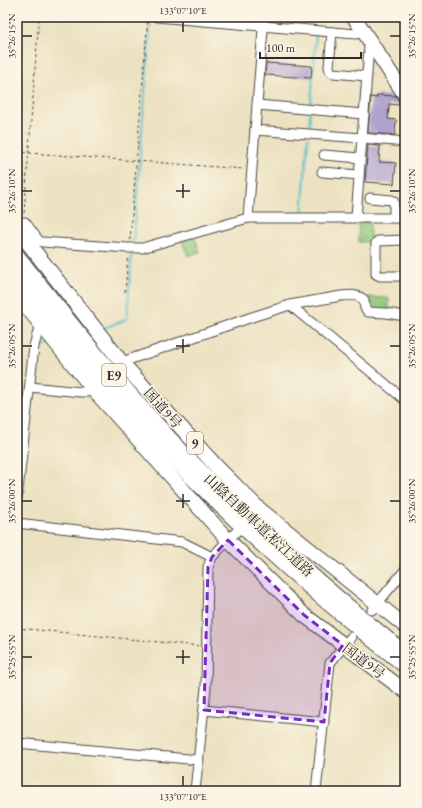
<svg xmlns="http://www.w3.org/2000/svg" width="422" height="808" viewBox="0 0 422 808" font-family="'EB Garamond','Noto Serif JP',serif">
<style>
.grass{fill:url(#grass-tufts);stroke:#5c7852}
.park{fill:url(#park-crowns);stroke:#5c7852}
.lines{fill:none;stroke-linecap:round;stroke-linejoin:round}
.stream{stroke:#53bfcd;stroke-width:2}
.building{fill:#afa2cd}
.minor-casing{stroke:#484642;stroke-width:11}
.highway-casing{stroke:#484642;stroke-width:16}
.path{stroke:#484642;stroke-width:1;stroke-dasharray:3 3;stroke-linecap:butt}
.minor{stroke:#fff;stroke-width:9}
.highway{stroke:#fff;stroke-width:14}
.marked{fill:#7b2cbf;fill-opacity:0.2;stroke:#7b2cbf;stroke-width:3;stroke-dasharray:8 5;stroke-linejoin:round}
.ticks{fill:none;stroke:#2b2b2b;stroke-width:1.5}
.labels{text-anchor:middle;stroke-width:3.5;stroke-linejoin:round;paint-order:stroke}
.shield{fill:#fcf5e5;stroke:#6a6863;stroke-width:1}
.shield-label{font-size:13px;font-weight:bold;fill:#2b2b2b}
.street-label{font-size:14px;fill:#2b2b2b;stroke:#fcf5e5}
.neatline{fill:none;stroke:#2b2b2b;stroke-width:1.5}
.ticks-label{font-size:10px;text-anchor:middle;fill:#2b2b2b}
</style>
<defs>
<pattern id="grass-tufts" width="24" height="20" patternUnits="userSpaceOnUse"><rect width="24" height="20" fill="#8dc679"/><path d="M3 7l-1-3M5 7V3M7 7l1-3M15 17l-1-3M17 17v-4M19 17l1-3" fill="none" stroke="#73a163"/></pattern>
<pattern id="park-crowns" width="20" height="18" patternUnits="userSpaceOnUse"><rect width="20" height="18" fill="#8dc679"/><path d="M2 6a3 3 0 1 1 6 0M12 15a3 3 0 1 1 6 0" fill="none" stroke="#73a163"/></pattern>
</defs>
<rect width="100%" height="100%" fill="#fcf5e5"/>
<filter id="ink" filterUnits="userSpaceOnUse"><feTurbulence type="fractalNoise" baseFrequency=".025" numOctaves="2"/><feDisplacementMap in="SourceGraphic" scale="8" xChannelSelector="R" yChannelSelector="G"/><feConvolveMatrix kernelMatrix="1 2 1 2 8 2 1 2 1" color-interpolation-filters="sRGB"/></filter>
<filter id="wash" filterUnits="userSpaceOnUse"><feTurbulence type="fractalNoise" baseFrequency=".012" numOctaves="4" result="noise"/><feDisplacementMap in="SourceGraphic" scale="16" xChannelSelector="R" yChannelSelector="G"/><feGaussianBlur stdDeviation="0.9" result="paint"/><feColorMatrix in="noise" values="0 0 0 0 0 0 0 0 0 0 0 0 0 0 0 0 0 1.4 0 .05"/><feComposite in="paint" operator="in"/></filter>
<g filter="url(#wash)">
<rect width="100%" height="100%" fill="#ece2c1"/>
<g class="grass">
<polygon points="195,237 200,252 188,256 182,241"/>
<polygon points="368,297 387,298 389,299 389,311 367,308"/>
</g>
<polygon class="park" points="358,221 370,222 370,237 376,237 372,242 359,242"/>
<g class="lines">
<g class="stream">
<polyline points="311,103 316,34"/>
<polyline points="309,131 310,112"/>
<polyline points="302,214 308,138"/>
<polyline points="133,245 151,17"/>
<polyline points="102,329 127,319 132,250"/>
<polyline points="37,349 49,345"/>
<polyline points="17,413 23,414 23,413"/>
</g>
</g>
<g id="blocks">
<g class="building">
<polygon points="266,63 312,66 311,78 265,75"/>
<polygon points="377,95 396,96 399,101 399,105 389,104 388,119 396,120 395,135 368,133 371,97 377,98"/>
<polygon points="368,145 380,146 379,162 396,163 394,184 365,182"/>
</g>
</g>
</g>
<g filter="url(#ink)">
<use href="#blocks" fill-opacity="0" stroke="#484642" stroke-width="1"/>
<g class="lines">
<defs>
<g id="minor">
<polyline points="157,17 356,34 363,30"/>
<polyline points="402,17 405,19"/>
<polyline points="332,32 329,67 330,71 333,73 366,76"/>
<polyline points="257,105 364,114 369,47 371,43"/>
<polyline points="364,114 362,138 405,142"/>
<polyline points="255,130 362,138 356,217"/>
<polyline points="324,155 360,158"/>
<polyline points="322,172 359,175"/>
<polyline points="370,198 392,200 394,202 394,218"/>
<polyline points="248,218 264,17"/>
<polyline points="17,225 21,222 25,222 39,241 42,242 128,248 142,248 248,218 405,218"/>
<polyline points="405,240 378,241 376,243 376,274 380,276 405,276"/>
<polyline points="290,305 405,400"/>
<path d="M120 366 128 360 252 317 290 305 341 296C349 295 359 294 364 300L365 308 368 312 386 313 405 316"/>
<polyline points="30,387 81,392 87,392 97,386"/>
<polyline points="17,499 34,346 40,324"/>
<polyline points="17,523 182,542 212,557"/>
<polyline points="372,610 405,570"/>
<polyline points="204,710 324,722"/>
<polyline points="17,743 199,760"/>
<polyline points="195,791 206,688 208,567 212,557 236,532"/>
<polyline points="316,791 330,663 351,637"/>
</g>
<g id="highway">
<polyline points="354,17 405,95"/>
<polyline points="17,229 123,364 217,467 258,508 405,626"/>
<path d="M17 255C80 336 145 416 219 489 277 547 341 601 405 653"/>
<path d="M17 273C46 312 76 350 108 387 196 490 298 582 405 666"/>
<polyline points="17,295 93,389 228,540 304,615 405,691"/>
</g>
</defs>
<use href="#minor" class="minor-casing"/>
<use href="#highway" class="highway-casing"/>
<g class="path">
<polyline points="17,152 244,169"/>
<polyline points="24,213 39,17"/>
<polyline points="130,240 148,17"/>
<polyline points="125,292 128,257"/>
<polyline points="17,628 200,646"/>
</g>
<use href="#minor" class="minor"/>
<use href="#highway" class="highway"/>
</g>
</g>
<path class="marked" d="M228 540 304 615 343 645 330 663 324 722 204 710 208 567 212 557Z"/>
<path class="ticks" d="M183 22V32M22 36H32M390 36H400M183 184V198M22 191H32M176 191H190M390 191H400M183 339V353M22 346H32M176 346H190M390 346H400M183 494V508M22 501H32M176 501H190M390 501H400M183 650V664M22 657H32M176 657H190M390 657H400M183 776V786"/>
<g class="labels">
<g class="shield">
<rect x="102" y="364" width="24" height="22" rx="3"/>
<rect x="187" y="432" width="16" height="22" rx="3"/>
</g>
<g class="shield-label">
<text x="114" y="380">E9</text>
<text x="195" y="448">9</text>
</g>
<g class="street-label">
<text transform="translate(163 408) rotate(48)" y="5">国道9号</text>
<text transform="translate(259 525) rotate(43)" y="5">山陰自動車道;松江道路</text>
<text transform="translate(364 661) rotate(37)" y="5">国道9号</text>
</g>
</g>
<rect width="422" height="808" fill="none" stroke="#fcf5e5" stroke-width="44"/>
<path d="M260 52v6h101v-6" fill="none" stroke="#2b2b2b" stroke-width="2"/>
<text x="266" y="52" font-size="12" fill="#2b2b2b" stroke="#fcf5e5" stroke-width="3" paint-order="stroke">100 m</text>
<rect x="22" y="22" width="378" height="764" class="neatline"/>
<g class="ticks-label">
<text x="183" y="14">133°07'10"E</text>
<text transform="translate(11 36) rotate(-90)" y="4">35°26'15"N</text>
<text transform="translate(411 36) rotate(-90)" y="4">35°26'15"N</text>
<text transform="translate(11 191) rotate(-90)" y="4">35°26'10"N</text>
<text transform="translate(411 191) rotate(-90)" y="4">35°26'10"N</text>
<text transform="translate(11 346) rotate(-90)" y="4">35°26'05"N</text>
<text transform="translate(411 346) rotate(-90)" y="4">35°26'05"N</text>
<text transform="translate(11 501) rotate(-90)" y="4">35°26'00"N</text>
<text transform="translate(411 501) rotate(-90)" y="4">35°26'00"N</text>
<text transform="translate(11 657) rotate(-90)" y="4">35°25'55"N</text>
<text transform="translate(411 657) rotate(-90)" y="4">35°25'55"N</text>
<text x="183" y="800">133°07'10"E</text>
</g>
</svg>
